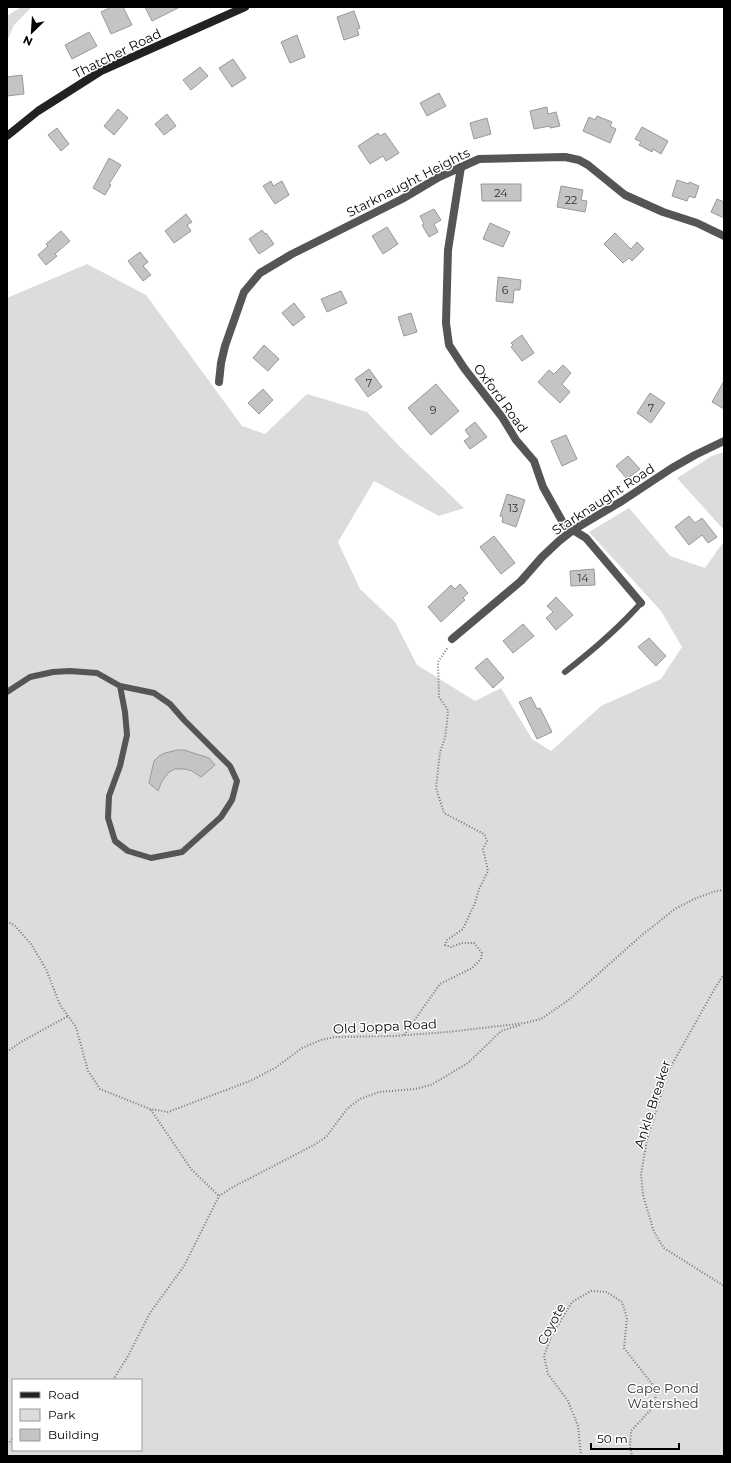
<svg xmlns="http://www.w3.org/2000/svg" width="731" height="1463" viewBox="0 0 731 1463" font-family="Montserrat,sans-serif">
<style>
.green{fill:#dcdcdc;fill-rule:evenodd}
.building{fill:#c4c4c4;stroke:#999}
.lines{fill:none;stroke-linecap:round;stroke-linejoin:round}
.path{stroke:#777;stroke-width:2;stroke-dasharray:1 2;stroke-linecap:butt}
.lane{stroke:#555;stroke-width:6}
.street{stroke:#555;stroke-width:8}
.secondary{stroke:#222;stroke-width:8}
.labels{text-anchor:middle;stroke-width:3;stroke-linejoin:round;paint-order:stroke}
.number-label{font-size:11px;fill:#313131}
.street-label{font-size:13px;fill:#000;stroke:#fff}
.park-label{font-size:13px;fill:#333;stroke:#fff}
</style>
<rect width="100%" height="100%" fill="#fff"/>
<g class="green">
<polygon points="21,7 32,7 14,25 7,41 7,16"/>
<path d="M87 264 146 295 242 426 265 434 307 394 367 412 400 447 464 508 439 516 374 481 338 542 360 589 395 622 417 665 475 701 501 688 532 739 551 751 601 706 661 679 682 647 661 611 589 532 629 508 670 556 705 568 724 541V1456H7V298ZM13 1380H141V1450H13Z"/>
<polygon points="724,452 724,530 677,478 712,456"/>
</g>
<g class="building">
<polygon points="111,7 123,7 132,25 111,34 101,12"/>
<polygon points="145,7 180,7 152,21"/>
<polygon points="354,11 360,28 357,29 359,35 344,40 337,17"/>
<polygon points="89,32 97,46 72,59 65,45"/>
<polygon points="297,35 305,57 290,63 281,42"/>
<polygon points="233,59 246,78 232,87 219,68"/>
<polygon points="200,67 208,76 191,90 183,80"/>
<polygon points="22,75 24,94 7,96 7,77"/>
<polygon points="439,93 446,106 427,116 420,103"/>
<polygon points="547,107 548,114 556,112 560,126 550,128 550,126 534,129 530,111"/>
<polygon points="118,109 128,118 114,135 104,126"/>
<polygon points="167,114 176,126 164,135 155,124"/>
<polygon points="597,116 612,122 610,126 616,129 610,143 583,131 589,117 595,120"/>
<polygon points="487,118 491,134 474,139 470,123"/>
<polygon points="642,127 668,141 661,154 653,149 652,152 639,145 641,142 635,139"/>
<polygon points="57,128 69,144 61,151 48,135"/>
<polygon points="378,133 380,136 385,133 399,153 386,161 383,156 370,164 358,146"/>
<polygon points="109,158 121,165 109,184 111,185 105,195 93,188"/>
<polygon points="677,180 689,184 689,182 699,186 695,198 689,196 687,201 672,196"/>
<polygon points="271,181 273,186 282,181 289,195 275,204 263,186"/>
<polygon points="481,184 521,184 521,201 482,201"/>
<polygon points="561,186 583,190 581,200 587,201 585,212 557,207"/>
<polygon points="717,199 724,202 724,218 711,212"/>
<polygon points="434,209 441,220 434,224 438,232 429,237 422,225 424,224 420,216"/>
<polygon points="186,214 192,222 187,225 191,231 174,243 165,231"/>
<polygon points="490,223 510,232 503,247 483,239"/>
<polygon points="387,227 398,244 383,254 372,236"/>
<polygon points="262,230 265,234 266,233 274,244 259,254 249,239"/>
<polygon points="61,231 70,241 55,254 57,256 46,265 38,255 48,246 46,244"/>
<polygon points="615,233 631,249 637,242 644,249 632,261 629,258 623,263 604,244"/>
<polygon points="140,252 148,262 143,266 151,275 143,281 128,261"/>
<polygon points="498,277 521,280 520,290 514,290 513,303 496,301"/>
<polygon points="341,291 347,303 327,312 321,299"/>
<polygon points="294,303 305,317 293,326 282,313"/>
<polygon points="411,313 417,332 404,336 398,317"/>
<polygon points="522,335 534,353 522,361 511,347 513,345 511,343"/>
<polygon points="264,345 279,359 268,371 253,358"/>
<polygon points="563,365 571,373 562,384 570,392 560,403 538,382 549,370 554,374"/>
<polygon points="369,369 382,387 368,397 355,379"/>
<polygon points="724,381 724,409 712,402"/>
<polygon points="436,384 459,411 431,435 408,408"/>
<polygon points="263,389 273,400 259,414 248,403"/>
<polygon points="650,393 665,403 651,423 637,413"/>
<polygon points="475,422 487,437 470,449 464,441 470,437 465,430"/>
<polygon points="566,435 577,459 562,466 551,441"/>
<polygon points="628,456 640,469 627,479 616,466"/>
<polygon points="507,494 525,500 516,527 502,522 503,517 500,516"/>
<polygon points="689,516 695,523 702,518 717,537 708,543 702,535 689,545 675,527"/>
<polygon points="494,536 515,563 501,574 480,547"/>
<polygon points="594,569 595,585 571,586 570,571"/>
<polygon points="460,584 468,593 463,598 465,600 441,622 428,607 451,585 455,589"/>
<polygon points="556,597 573,615 556,630 546,618 553,612 547,606"/>
<polygon points="523,624 534,636 513,653 503,641"/>
<polygon points="649,638 666,656 656,666 638,647"/>
<polygon points="487,658 504,678 493,688 475,668"/>
<polygon points="531,697 537,709 540,708 552,732 537,739 519,702"/>
<polygon points="177,750 184,750 209,758 215,765 201,777 192,771 185,769 175,769 169,772 162,781 158,791 149,783 154,761 159,756 165,753"/>
</g>
<g class="lines">
<g class="path">
<polyline points="7,921 15,926 31,944 46,969 60,1005 76,1027 88,1071 100,1089 150,1109 168,1112 250,1081 275,1068 302,1048 321,1040 335,1037 394,1036 448,1032 525,1023 541,1019 570,999 642,935 675,909 694,899 716,891 724,890"/>
<polyline points="724,974 715,988 669,1070 647,1140 641,1174 643,1195 654,1232 664,1248 724,1286"/>
<polyline points="404,1035 440,984 472,968 481,959 482,953 474,943 462,943 451,947 445,945 447,940 463,929 475,903 479,889 488,871 483,849 487,841 484,834 444,813 436,788 440,752 445,738 447,723 448,710 439,697 438,662 448,647"/>
<polyline points="7,1052 19,1043 68,1016"/>
<polyline points="151,1110 191,1169 219,1196"/>
<polyline points="113,1380 128,1356 150,1313 184,1266 219,1196 233,1187 314,1145 326,1137 347,1109 360,1099 379,1092 415,1089 431,1085 468,1063 501,1031 520,1025"/>
<polyline points="7,1444 13,1439"/>
<polyline points="581,1456 578,1426 568,1401 548,1374 544,1356 551,1337 572,1302 591,1291 607,1292 622,1302 627,1318 624,1348 656,1389 655,1405 631,1431 630,1446 632,1456"/>
</g>
<g class="lane">
<path d="M565 672C592 651 618 629 641 603"/>
<polyline points="7,692 30,677 53,672 70,671 97,673 120,686 154,693 170,704 184,720 230,766 237,781 232,800 221,817 182,852 151,858 128,851 115,841 108,818 109,796 120,766 127,735 125,712 120,686"/>
</g>
<g class="street">
<polyline points="461,167 448,250 446,323 449,345 464,368 502,417 516,440 534,461 543,487 566,528 573,530 586,538 641,603"/>
<polyline points="219,382 221,363 225,346 244,292 260,273 292,254 402,199 439,177 479,159 565,157 579,160 588,165 625,195 663,212 697,223 724,236"/>
<polyline points="452,639 521,581 542,557 559,541 573,530 622,501 672,468 695,455 724,441"/>
</g>
<polyline class="secondary" points="7,136 38,111 101,71 245,7"/>
</g>
<g class="labels">
<g class="number-label">
<text x="501" y="197">24</text>
<text x="571" y="204">22</text>
<text x="505" y="294">6</text>
<text x="369" y="387">7</text>
<text x="651" y="412">7</text>
<text x="433" y="414">9</text>
<text x="513" y="512">13</text>
<text x="583" y="582">14</text>
</g>
<g class="street-label">
<text transform="translate(117 53) rotate(-26)" y="5">Thatcher Road</text>
<text transform="translate(408 182) rotate(-27)" y="5">Starknaught Heights</text>
<text transform="translate(501 398) rotate(54)" y="5">Oxford Road</text>
<text transform="translate(603 499) rotate(-33)" y="5">Starknaught Road</text>
<text transform="translate(385 1026) rotate(-3)" y="5">Old Joppa Road</text>
<text transform="translate(652 1104) rotate(-72)" y="5">Ankle Breaker</text>
<text transform="translate(551 1324) rotate(-62)" y="5">Coyote</text>
</g>
<g class="park-label">
<text x="663" y="1393">Cape Pond<tspan x="663" dy="15">Watershed</tspan></text>
</g>
</g>
<rect width="731" height="1463" fill="none" stroke="#000000" stroke-width="16"/>
<rect x="12" y="1379" width="130" height="72" fill="#ffffff" stroke="#999999"/>
<rect x="20" y="1392" width="20" height="6" fill="#222222" stroke="#999999"/>
<text x="48" y="1399" font-size="12" fill="#000000">Road</text>
<rect x="20" y="1409" width="20" height="12" fill="#dcdcdc" stroke="#999999"/>
<text x="48" y="1419" font-size="12" fill="#000000">Park</text>
<rect x="20" y="1429" width="20" height="12" fill="#c4c4c4" stroke="#999999"/>
<text x="48" y="1439" font-size="12" fill="#000000">Building</text>
<g transform="translate(32 32) rotate(205)" stroke="#ffffff" stroke-width="3" paint-order="stroke">
<path d="M0-3L7 15L0 10L-7 15Z" fill="#000000"/>
<text y="-6" font-size="11" font-weight="bold" text-anchor="middle" fill="#000000">N</text>
</g>
<path d="M591 1443v6h88v-6" fill="none" stroke="#000000" stroke-width="2"/>
<text x="597" y="1443" font-size="12" fill="#000000" stroke="#ffffff" stroke-width="3" paint-order="stroke">50 m</text>
</svg>
